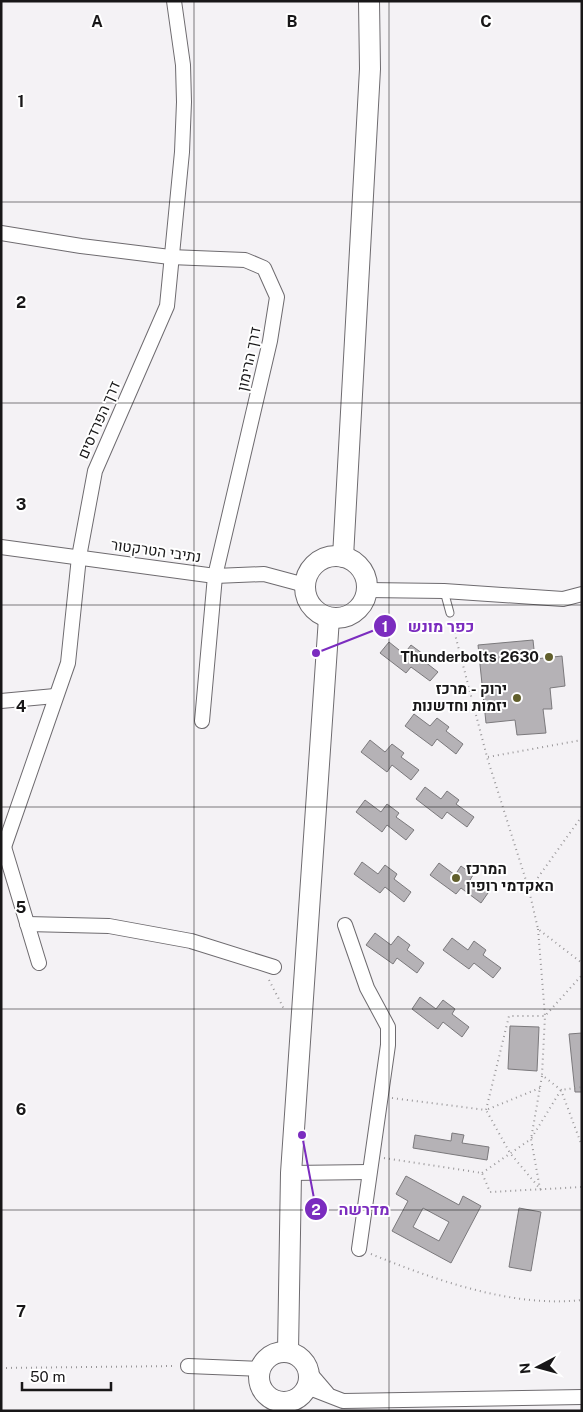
<svg xmlns="http://www.w3.org/2000/svg" width="583" height="1412" viewBox="0 0 583 1412" font-family="'Public Sans',Heebo,sans-serif">
<style>
.building{fill:#b5b2b6;stroke:#7b797c;fill-rule:evenodd}
.lines{fill:none;stroke-linecap:round;stroke-linejoin:round}
.service-casing{stroke:#6e6b6f;stroke-width:9}
.minor-casing{stroke:#6e6b6f;stroke-width:16}
.secondary-casing{stroke:#6e6b6f;stroke-width:22}
.path{stroke:#999799;stroke-width:2;stroke-dasharray:1 4;stroke-linecap:butt}
.service{stroke:#fff;stroke-width:7}
.minor{stroke:#fff;stroke-width:14}
.secondary{stroke:#fff;stroke-width:20}
.grid{fill:none;stroke:#181718;stroke-width:1;stroke-opacity:0.55}
.poi-dot{fill:#615f2c;stroke:#fff;stroke-width:2}
.labels{text-anchor:middle;stroke-width:4;stroke-linejoin:round;paint-order:stroke}
.street-label{font-size:15px;fill:#181718;stroke:#fff}
.poi-label{font-size:15px;font-weight:bold;fill:#181718;stroke:#fff;text-anchor:end}
.grid-label{font-size:16px;text-anchor:middle;font-weight:bold;fill:#181718;stroke:#fff;stroke-width:4;stroke-linejoin:round;paint-order:stroke}
.leader{fill:none;stroke:#7b2cbf;stroke-width:2}
.callout-dot{fill:#7b2cbf;stroke:#fff;stroke-width:2}
.mark-label{font-size:15px;text-anchor:middle;font-weight:bold;fill:#fff}
.callout-label{font-size:16px;text-anchor:middle;font-weight:bold;fill:#7b2cbf;stroke:#fff;stroke-width:4;stroke-linejoin:round;paint-order:stroke}
</style>
<rect width="100%" height="100%" fill="#f4f2f5"/>
<g class="building">
<polygon points="533,640 535,659 562,656 565,686 550,688 552,709 543,709 546,733 517,735 515,720 486,723 478,645"/>
<polygon points="389,642 404,654 411,645 423,654 420,658 438,672 430,681 411,667 406,673 380,653"/>
<polygon points="414,714 430,726 437,718 449,727 446,731 463,744 456,754 437,739 432,746 405,726"/>
<polygon points="370,740 385,752 392,744 404,753 401,757 419,770 411,780 392,765 387,772 361,752"/>
<polygon points="425,787 441,799 447,791 459,800 456,804 474,817 467,827 447,812 442,819 416,799"/>
<polygon points="365,800 381,812 387,804 399,813 396,817 414,830 406,840 387,825 382,832 356,812"/>
<polygon points="362,862 378,874 385,865 397,874 394,879 411,892 404,902 385,887 380,893 354,874"/>
<polygon points="439,863 455,875 461,866 473,875 470,880 488,893 481,903 461,888 456,894 430,875"/>
<polygon points="375,933 391,945 398,936 410,945 407,950 424,963 417,973 397,958 393,964 366,945"/>
<polygon points="452,938 468,950 474,941 486,950 483,955 501,968 493,978 474,963 469,969 443,950"/>
<polygon points="420,997 436,1009 443,1000 455,1009 452,1014 469,1027 462,1037 443,1022 438,1029 412,1009"/>
<polygon points="510,1026 539,1027 537,1071 508,1069"/>
<polygon points="582,1033 582,1092 575,1092 569,1034"/>
<polygon points="452,1133 464,1135 462,1143 489,1147 487,1160 413,1148 415,1135 451,1141"/>
<path d="M406 1176 459 1205 463 1196 481 1206 451 1263 392 1231 408 1201 396 1194ZM423 1208 449 1222 439 1241 413 1227Z"/>
<polygon points="519,1208 541,1212 531,1271 509,1267"/>
</g>
<g class="lines">
<defs>
<polyline id="service" points="444,591 450,613"/>
<g id="minor">
<polyline points="1,233 81,246 170,257 245,260 264,268 277,297 270,341 215,576 202,721"/>
<polyline points="1,547 215,576 264,574 305,585"/>
<polyline points="367,590 444,591 563,599 582,594"/>
<polyline points="1,701 55,696"/>
<polyline points="1,847 4,847 39,963"/>
<polyline points="4,847 68,663 79,557 95,471 167,306 182,152 184,102 183,65 174,1"/>
<polyline points="27,924 109,926 191,941 274,967"/>
<polyline points="345,925 367,988 388,1027 388,1045 359,1249"/>
<polyline points="291,1173 369,1172"/>
<polyline points="188,1366 260,1369"/>
<polyline points="309,1372 327,1393"/>
<polyline points="307,1387 343,1401 582,1397"/>
</g>
<g id="secondary">
<circle cx="336" cy="587" r="31"/>
<polyline points="343,557 370,69 369,1"/>
<circle cx="284" cy="1377" r="25"/>
<polyline points="288,1352 291,1173 329,618"/>
</g>
</defs>
<use href="#service" class="service-casing"/>
<use href="#minor" class="minor-casing"/>
<use href="#secondary" class="secondary-casing"/>
<g class="path">
<polyline points="452,623 487,757 529,890 538,929 582,963"/>
<polyline points="488,757 582,740"/>
<polyline points="529,890 582,816"/>
<polyline points="538,929 545,1016 542,1075 561,1090 582,1146"/>
<polyline points="269,980 285,1011"/>
<polyline points="542,1076 531,1139 561,1090 582,1087"/>
<polyline points="540,1088 486,1110 510,1153 541,1190"/>
<polyline points="392,1098 486,1110 509,1016 545,1016 582,975"/>
<polyline points="384,1158 482,1173 490,1192 582,1187"/>
<polyline points="482,1173 531,1139 540,1189"/>
<path d="M371 1254C435 1280 513 1308 582 1300"/>
<polyline points="1,1368 176,1366"/>
</g>
<use href="#service" class="service"/>
<use href="#minor" class="minor"/>
<use href="#secondary" class="secondary"/>
</g>
<path class="grid" d="M194 1V1411M389 1V1411M1 202H582M1 403H582M1 605H582M1 807H582M1 1009H582M1 1210H582"/>
<g class="poi-dot">
<circle cx="549" cy="657" r="5"/>
<circle cx="517" cy="698" r="5"/>
<circle cx="456" cy="878" r="5"/>
</g>
<g class="labels">
<g class="street-label">
<text transform="translate(249 359) rotate(-78)" y="5">דרך הרימון</text>
<text transform="translate(99 420) rotate(-66)" y="5">דרך הפרדסים</text>
<text transform="translate(156 551) rotate(8)" y="5">נתיבי הטרקטור</text>
</g>
<g class="poi-label">
<text x="539" y="662">Thunderbolts 2630</text>
<text x="507" y="694">ירוק - מרכז<tspan x="507" dy="17">יזמות וחדשנות</tspan></text>
<text x="466" y="874" text-anchor="start">המרכז<tspan x="466" dy="17">האקדמי רופין</tspan></text>
</g>
</g>
<g class="grid-label">
<text x="97" y="27">A</text>
<text x="292" y="27">B</text>
<text x="486" y="27">C</text>
<text x="21" y="107">1</text>
<text x="21" y="308">2</text>
<text x="21" y="510">3</text>
<text x="21" y="712">4</text>
<text x="21" y="913">5</text>
<text x="21" y="1115">6</text>
<text x="21" y="1317">7</text>
</g>
<path class="leader" d="M316 653L385 626M302 1135L316 1209"/>
<g class="callout-dot">
<circle cx="316" cy="653" r="5"/>
<circle cx="302" cy="1135" r="5"/>
<circle cx="385" cy="626" r="12"/>
<circle cx="316" cy="1209" r="12"/>
</g>
<g class="mark-label">
<text x="385" y="632">1</text>
<text x="316" y="1215">2</text>
</g>
<g class="callout-label">
<text x="441" y="632">כפר מונש</text>
<text x="364" y="1215">מדרשה</text>
</g>
<rect width="583" height="1412" fill="none" stroke="#181718" stroke-width="5"/>
<g transform="translate(538 1367) rotate(264)" stroke="#ffffff" stroke-width="4" paint-order="stroke">
<path d="M0-4L9 19L0 12L-9 19Z" fill="#181718"/>
<text y="-8" font-size="14" font-weight="bold" text-anchor="middle" fill="#181718">N</text>
</g>
<path d="M22 1382v8h89v-8" fill="none" stroke="#181718" stroke-width="2.5"/>
<text x="30" y="1382" font-size="15" fill="#181718" stroke="#ffffff" stroke-width="4" paint-order="stroke">50 m</text>
</svg>
